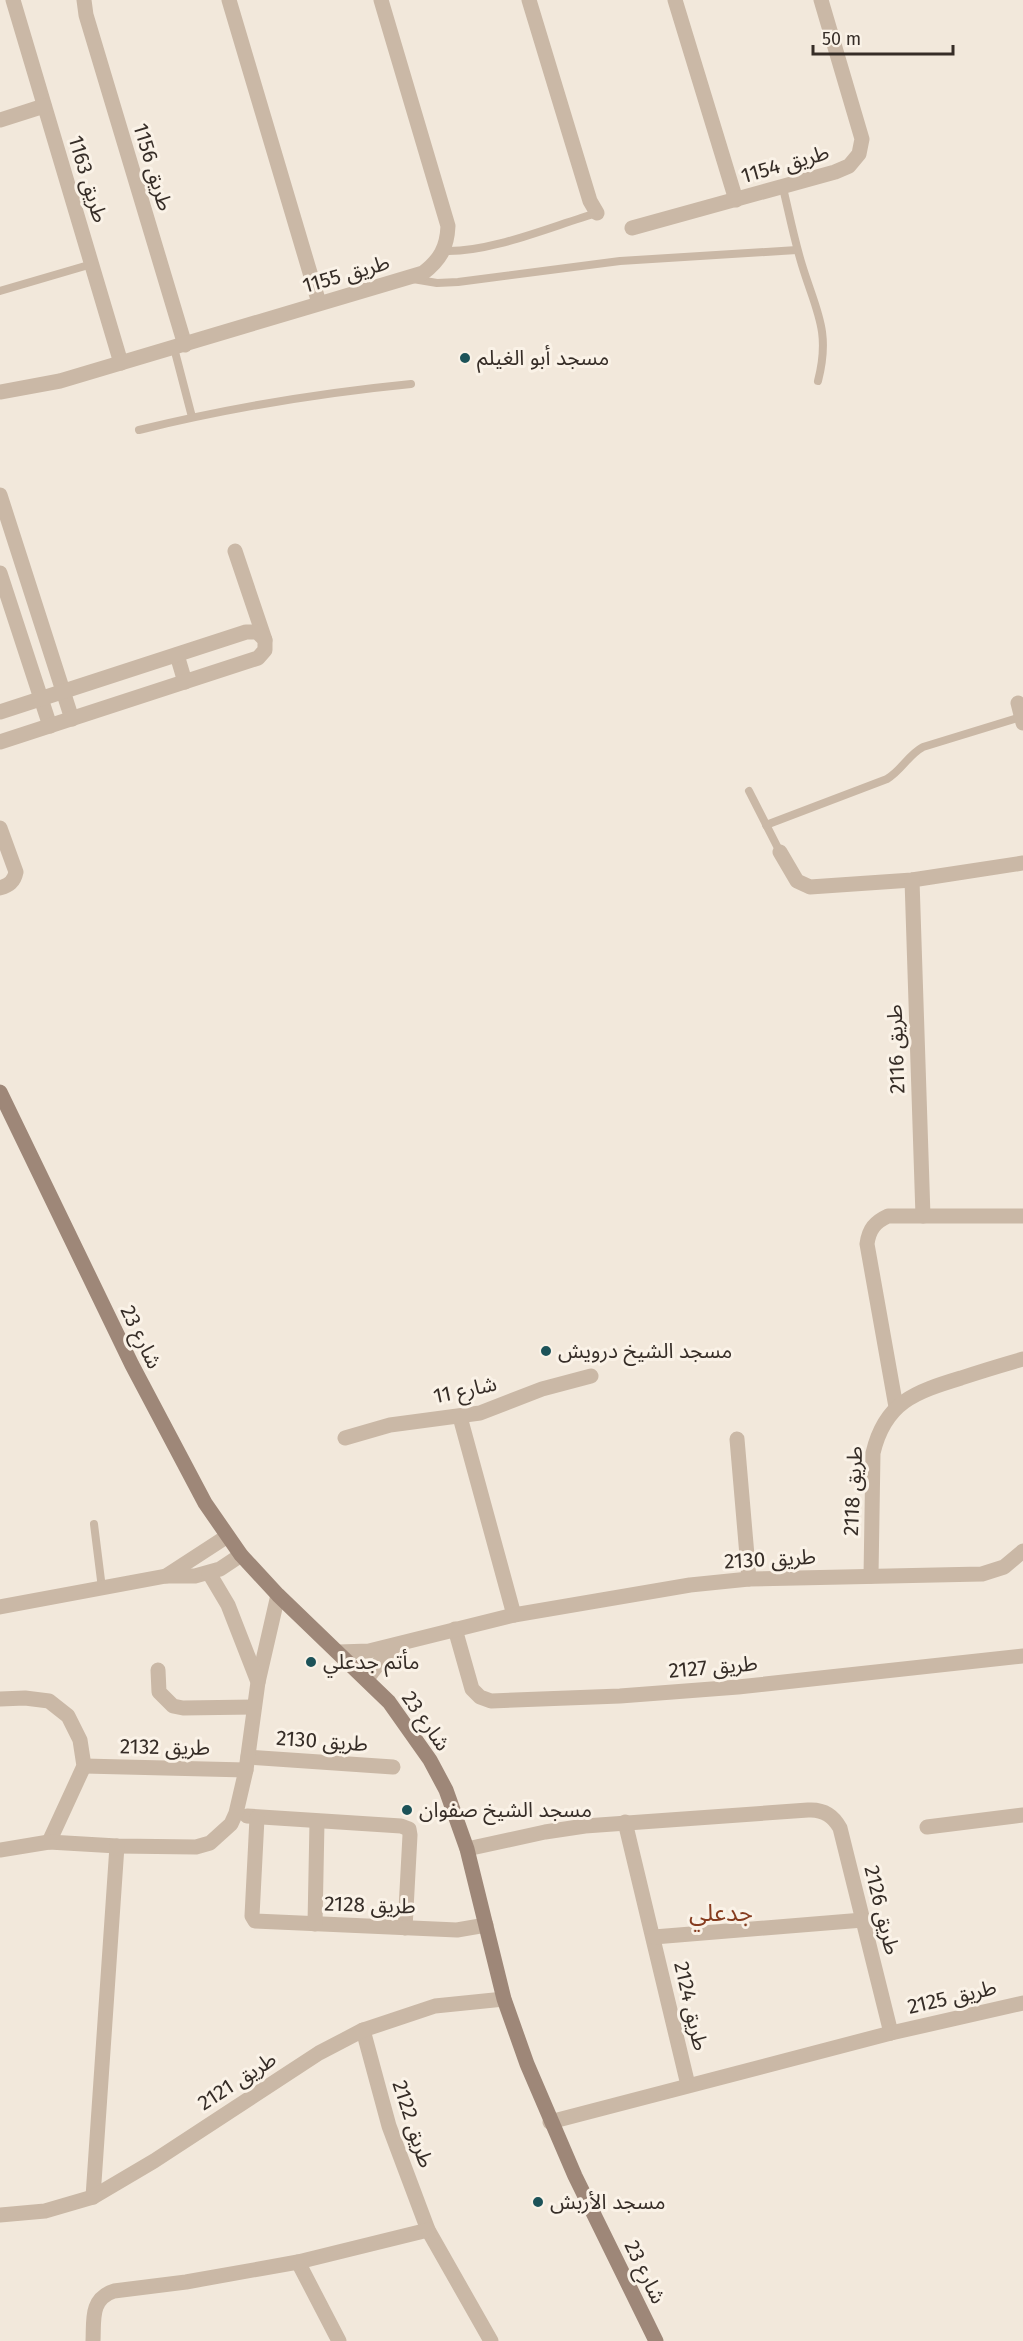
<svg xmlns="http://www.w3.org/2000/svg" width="1023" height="2341" viewBox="0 0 1023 2341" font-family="'Fira Sans','Noto Sans Arabic',sans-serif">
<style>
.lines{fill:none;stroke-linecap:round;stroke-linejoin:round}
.lane{stroke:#cab8a6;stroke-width:8}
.street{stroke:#cab8a6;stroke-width:15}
.secondary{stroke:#9e8778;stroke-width:15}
.poi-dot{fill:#1c5258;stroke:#faf2e7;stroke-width:2}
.labels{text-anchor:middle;stroke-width:6;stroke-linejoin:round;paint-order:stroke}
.street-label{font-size:21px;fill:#362d27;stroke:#faf2e7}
.poi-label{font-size:21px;fill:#362d27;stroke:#faf2e7;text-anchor:start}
.quarter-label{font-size:24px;fill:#863c1f;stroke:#faf2e7}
</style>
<rect width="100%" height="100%" fill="#f2e8db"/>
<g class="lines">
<g class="lane">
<path d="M783 188C789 213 794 239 802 265 816 311 831 331 818 381"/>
<path d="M444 251C490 253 552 226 597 213"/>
<polyline points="413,279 437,283 458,282 620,261 797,250"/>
<polyline points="0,291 92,264"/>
<polyline points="174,348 192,417"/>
<path d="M139 430C229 408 319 393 411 384"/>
<polyline points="749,791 780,852"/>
<path d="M766 825 887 779C902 770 908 755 923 747L1021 717"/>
<polyline points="94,1524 102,1588"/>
</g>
<g class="street">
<polyline points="13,0 121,363"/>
<polyline points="84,0 86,15 185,345"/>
<polyline points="229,0 319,303"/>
<polyline points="529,0 590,201 597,213"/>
<polyline points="675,0 736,200"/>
<polyline points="0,120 44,106"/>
<polyline points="632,228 835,172 849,166 859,154 862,139 821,0"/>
<path d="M0 392 60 381 423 273C440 260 447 248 448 226L381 0"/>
<polyline points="0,495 72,719"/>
<polyline points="235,551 265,640"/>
<polyline points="0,573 50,726"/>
<polyline points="177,655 185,682"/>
<polyline points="1018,703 1023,723"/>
<polyline points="0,712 246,632 257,632 265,640 265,650 258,658 0,742"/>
<path d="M0 828 16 872C14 882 9 885 0 888"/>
<polyline points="780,852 797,881 810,887 912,880 1023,863"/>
<polyline points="912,880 923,1216"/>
<path d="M896 1407 867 1244C869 1229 875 1222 888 1216H1023"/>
<polyline points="460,1417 514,1615"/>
<polyline points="345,1438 390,1425 480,1413 542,1389 591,1376"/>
<polyline points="737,1439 749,1579"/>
<polyline points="166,1576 226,1537"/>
<path d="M871 1576 873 1453C885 1402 915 1392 961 1378 982 1371 1002 1365 1023 1359"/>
<polyline points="0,1607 166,1576 195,1576 220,1569 241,1555"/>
<polyline points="455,1629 472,1689 480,1697 491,1701 620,1696 738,1687 1023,1656"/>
<polyline points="339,1652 369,1651 514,1615 690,1585 749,1579 982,1574 1004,1567 1023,1551"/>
<polyline points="158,1670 159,1692 173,1706 183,1708 254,1707"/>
<polyline points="367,1679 381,1660 395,1646"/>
<polyline points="258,1682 278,1595"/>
<polyline points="0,1699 25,1698 49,1701 68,1716 80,1740 84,1766 49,1842"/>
<polyline points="248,1757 393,1767"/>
<polyline points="84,1766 246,1770"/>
<polyline points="247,1816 401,1826 409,1829 410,1835 405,1928"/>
<polyline points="257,1818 252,1916 255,1921 457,1930 486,1925"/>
<polyline points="625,1822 688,2085"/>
<polyline points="927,1827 1023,1815"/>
<path d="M467 1849 545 1832 585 1826 808 1810C822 1809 833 1815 840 1828L891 2033"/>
<polyline points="0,1850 49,1842 117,1846 196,1847 210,1843 231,1824 236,1813 246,1770 258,1682 228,1605 209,1573"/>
<polyline points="315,1924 317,1822"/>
<polyline points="654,1937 863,1920"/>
<polyline points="363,2030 389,2126 428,2230 491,2341"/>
<polyline points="550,2122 891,2033 1023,2003"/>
<polyline points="93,2197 117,1846"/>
<polyline points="0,2215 45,2211 93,2197 154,2161 319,2053 363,2030 435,2006 504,1999"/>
<polyline points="298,2262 339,2341"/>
<path d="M93 2341C94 2320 90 2299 114 2291L186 2282 298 2262 428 2230"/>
</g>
<polyline class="secondary" points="0,1092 132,1365 205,1503 241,1555 278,1595 389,1702 430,1760 446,1790 467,1849 504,1999 527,2064 575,2176 656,2341"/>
</g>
<g class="poi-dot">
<circle cx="465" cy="358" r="6"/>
<circle cx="546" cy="1351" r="6"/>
<circle cx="311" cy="1662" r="6"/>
<circle cx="407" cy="1810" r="6"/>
<circle cx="538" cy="2202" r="6"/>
</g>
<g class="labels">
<g class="street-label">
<text transform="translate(785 164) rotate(-16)" y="7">طريق 1154</text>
<text transform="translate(153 167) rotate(73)" y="7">طريق 1156</text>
<text transform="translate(88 179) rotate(73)" y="7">طريق 1163</text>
<text transform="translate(346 274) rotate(-16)" y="7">طريق 1155</text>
<text transform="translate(896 1049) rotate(-92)" y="7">طريق 2116</text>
<text transform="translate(141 1337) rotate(64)" y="7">شارع 23</text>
<text transform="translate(465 1390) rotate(-12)" y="7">شارع 11</text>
<text transform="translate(853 1491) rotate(-87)" y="7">طريق 2118</text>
<text transform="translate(770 1559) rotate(-3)" y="7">طريق 2130</text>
<text transform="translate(713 1667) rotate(-5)" y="7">طريق 2127</text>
<text transform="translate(426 1721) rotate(55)" y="7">شارع 23</text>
<text transform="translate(322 1741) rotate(4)" y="7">طريق 2130</text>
<text transform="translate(165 1747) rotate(1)" y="7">طريق 2132</text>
<text transform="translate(370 1905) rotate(2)" y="7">طريق 2128</text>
<text transform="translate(882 1910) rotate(76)" y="7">طريق 2126</text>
<text transform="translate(952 1997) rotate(-13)" y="7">طريق 2125</text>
<text transform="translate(691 2006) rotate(77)" y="7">طريق 2124</text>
<text transform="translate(237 2081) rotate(-33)" y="7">طريق 2121</text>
<text transform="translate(413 2124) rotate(72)" y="7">طريق 2122</text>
<text transform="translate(645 2272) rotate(64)" y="7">شارع 23</text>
</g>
<g class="poi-label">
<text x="477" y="365">مسجد أبو الغيلم</text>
<text x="558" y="1358">مسجد الشيخ درويش</text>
<text x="323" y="1669">مأتم جدعلي</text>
<text x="419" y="1817">مسجد الشيخ صفوان</text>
<text x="550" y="2209">مسجد الأربش</text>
</g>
<g class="quarter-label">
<text x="721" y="1921">جدعلي</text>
</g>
</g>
<path d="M813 45v9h140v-9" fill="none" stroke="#362d27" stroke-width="3"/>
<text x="822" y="45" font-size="18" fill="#362d27" stroke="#faf2e7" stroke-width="4.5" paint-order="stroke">50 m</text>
</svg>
